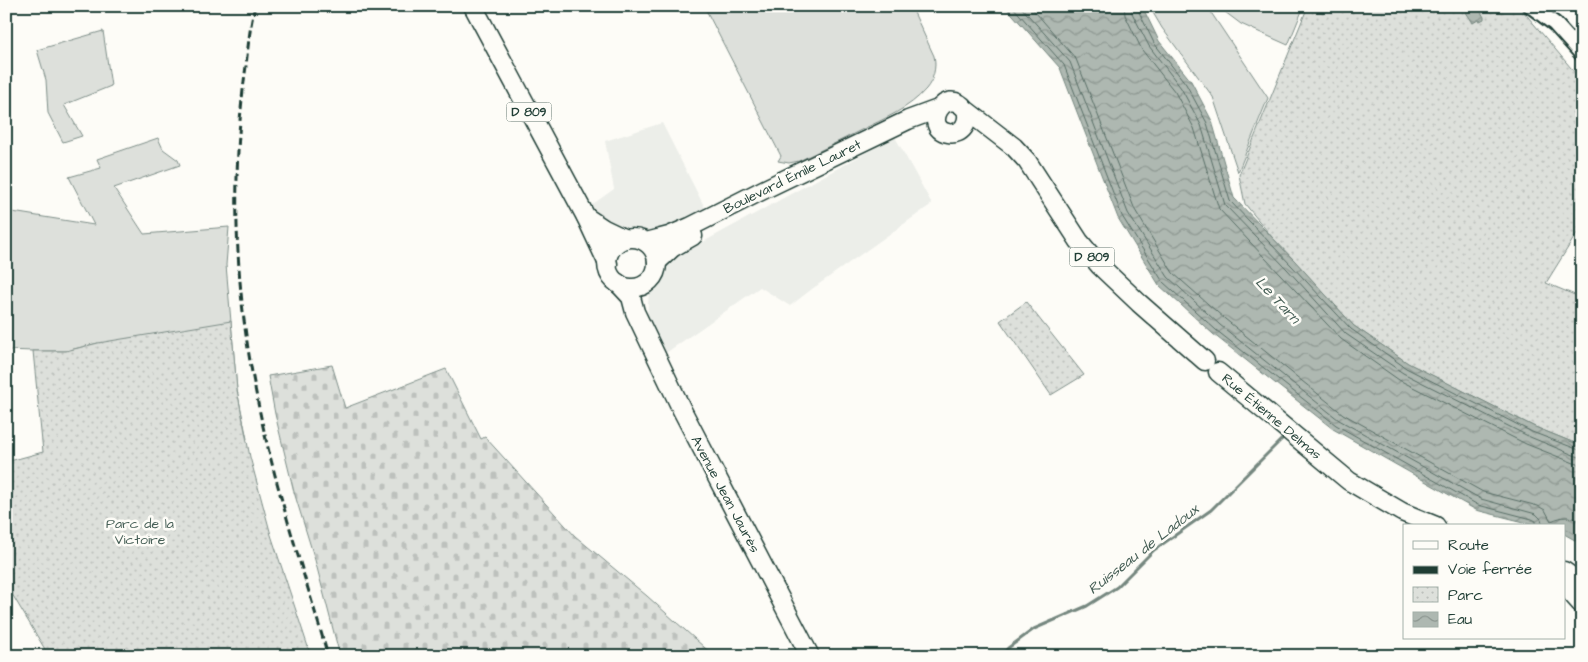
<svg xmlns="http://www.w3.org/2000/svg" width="1588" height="662" viewBox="0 0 1588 662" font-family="'Architects Daughter',sans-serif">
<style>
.built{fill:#eceee9}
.grass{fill:#dde0db;stroke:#7e8e88}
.cemetery{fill:url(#cemetery-stones);stroke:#7e8e88}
.park{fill:url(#park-dots);stroke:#7e8e88}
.water{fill:url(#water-waves);stroke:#75877f}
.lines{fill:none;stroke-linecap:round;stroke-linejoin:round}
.shore{stroke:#586e66;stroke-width:1}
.stream{stroke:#75877f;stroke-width:3}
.minor-casing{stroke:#1f3d34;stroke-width:18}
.major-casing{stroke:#1f3d34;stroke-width:21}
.minor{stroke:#fdfcf7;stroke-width:14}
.major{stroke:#fdfcf7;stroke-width:18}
.rail{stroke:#1f3d34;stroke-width:3;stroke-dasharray:8 4;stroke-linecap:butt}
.labels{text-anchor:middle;stroke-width:5;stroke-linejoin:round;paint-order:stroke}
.shield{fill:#fdfcf7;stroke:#62766e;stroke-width:1}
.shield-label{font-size:12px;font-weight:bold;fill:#1f3d34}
.street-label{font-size:14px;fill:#1f3d34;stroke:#fdfcf7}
.park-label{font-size:14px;fill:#455e55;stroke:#fdfcf7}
.water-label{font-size:15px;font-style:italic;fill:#435c53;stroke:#fdfcf7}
</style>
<defs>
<pattern id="cemetery-stones" width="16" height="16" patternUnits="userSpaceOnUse" patternTransform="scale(1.25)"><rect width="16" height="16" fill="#dde0db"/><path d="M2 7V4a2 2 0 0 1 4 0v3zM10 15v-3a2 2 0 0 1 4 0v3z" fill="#bdc1bd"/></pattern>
<pattern id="park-dots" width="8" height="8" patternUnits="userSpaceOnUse" patternTransform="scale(1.25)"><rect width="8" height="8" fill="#dde0db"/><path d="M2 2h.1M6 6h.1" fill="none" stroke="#bdc1bd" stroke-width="1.8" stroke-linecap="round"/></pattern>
<pattern id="water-waves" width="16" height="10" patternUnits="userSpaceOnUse" patternTransform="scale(1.25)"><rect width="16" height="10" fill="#aeb8b1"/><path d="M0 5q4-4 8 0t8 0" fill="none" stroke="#8d9791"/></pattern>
</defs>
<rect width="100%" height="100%" fill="#fdfcf7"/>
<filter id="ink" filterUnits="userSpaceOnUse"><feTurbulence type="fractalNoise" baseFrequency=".02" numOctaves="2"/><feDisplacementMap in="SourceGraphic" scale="10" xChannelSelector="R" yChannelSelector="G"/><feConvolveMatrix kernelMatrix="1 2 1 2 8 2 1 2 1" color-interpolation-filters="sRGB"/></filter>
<g filter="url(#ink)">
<g class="built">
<polygon points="662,123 706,210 655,236 621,232 586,209 614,189 605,141"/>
<polygon points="895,137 932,204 812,289 790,306 760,287 663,355 646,331 649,292 672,259"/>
</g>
<g class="grass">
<path d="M704 6H911L934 56C937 67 933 81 926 89 910 108 884 119 861 130 840 141 819 151 799 161L789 163 778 161 781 156Z"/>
<polygon points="1149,6 1208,6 1208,8 1268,98 1238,172 1213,97 1162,28"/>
<polygon points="1217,6 1304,6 1288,45 1241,24"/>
<polygon points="103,31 111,86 64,105 82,136 63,142 48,113 46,80 37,50"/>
<polygon points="158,138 163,149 178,160 180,165 114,188 144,234 229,227 226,265 237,390 247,439 98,343 66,351 33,351 6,350 6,211 94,225 69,177 101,168 97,159"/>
</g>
<polygon class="cemetery" points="332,365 345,408 446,369 481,439 485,437 575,536 647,596 714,656 340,656 315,560 294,492 275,414 268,376"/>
<g class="park">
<polygon points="1308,6 1517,6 1523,11 1582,81 1582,225 1546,283 1582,298 1582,446 1535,427 1409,364 1354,326 1272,237 1245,204 1239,175"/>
<polygon points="1026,302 1084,375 1051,395 1000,321"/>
<polygon points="231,321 237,390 250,457 271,535 311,656 49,656 6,584 6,462 43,452 33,351 66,351 98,343"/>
</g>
<g class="water">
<polygon points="1005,6 1142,6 1159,41 1191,81 1212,121 1234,198 1295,261 1354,326 1408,363 1535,427 1582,446 1582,544 1564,534 1564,526 1540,526 1476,510 1333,429 1213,334 1159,285 1118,218 1060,68"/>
<polygon points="1462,6 1477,6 1484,17 1484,19 1480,21 1478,20 1473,23"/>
</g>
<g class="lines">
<g class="shore">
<polyline points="1012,6 1064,65 1122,216 1163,282 1216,330 1336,425 1478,505 1532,519 1536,521 1536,526"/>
<polyline points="1020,6 1070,62 1128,213 1168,277 1220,325 1339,420 1481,499 1536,514 1541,519 1543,526"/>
<path d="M1030 6 1076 59 1135 210 1173 273 1225 319 1343 414 1483 492 1538 506 1545 510 1551 521C1563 516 1570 515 1582 522"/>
<polyline points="1124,6 1125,15 1142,50 1175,92 1194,128 1219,209 1341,339 1399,380 1526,444 1574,463 1582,465"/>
<polyline points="1131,6 1132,13 1149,46 1181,88 1201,125 1225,205 1287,269 1346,334 1403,373 1530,437 1576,456 1582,457"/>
<polyline points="1137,6 1138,10 1154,43 1186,84 1207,123 1230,201 1291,265 1351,329 1406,368 1532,432 1582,451"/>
</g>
<polyline class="stream" points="1001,656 1008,648 1034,629 1087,606 1117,587 1154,550 1211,510 1283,438"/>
<defs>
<polyline id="minor" points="1531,6 1555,24 1582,54"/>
<g id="major">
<polyline points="473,6 586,217 608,264"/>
<path d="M966 110C970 122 962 136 948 133 921 128 945 83 966 110L1014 147 1027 161 1079 241 1100 266 1139 303 1205 361"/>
<polyline points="586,217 604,229 625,239"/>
<circle cx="632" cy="263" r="25"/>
<polyline points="646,242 669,236 690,227 765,189 908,120 938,109"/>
<polyline points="657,262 672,248 693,236"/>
<polyline points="618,283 631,297 635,312 682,410 810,656"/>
<polyline points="1218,372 1349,481 1402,512 1436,526"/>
<polyline points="1564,571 1582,584"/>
<polyline points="1564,585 1582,605"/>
</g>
</defs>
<use href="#minor" class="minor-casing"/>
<use href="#major" class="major-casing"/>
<use href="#minor" class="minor"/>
<use href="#major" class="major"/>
<path class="rail" d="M255 6C250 26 248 46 246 66 231 175 234 286 256 393 273 482 303 569 328 656"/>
</g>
</g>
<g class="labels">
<g class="shield">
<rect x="506.5" y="102.5" width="45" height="19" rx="4"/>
<rect x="1069.5" y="247.5" width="45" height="19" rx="4"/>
</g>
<g class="shield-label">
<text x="529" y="116">D 809</text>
<text x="1092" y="261">D 809</text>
</g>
<g class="street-label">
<text transform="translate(792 176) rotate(-26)" y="5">Boulevard Émile Lauret</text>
<text transform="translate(1272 416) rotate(40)" y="5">Rue Étienne Delmas</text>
<text transform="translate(726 494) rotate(62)" y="5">Avenue Jean Jaurès</text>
</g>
<g class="park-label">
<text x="140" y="528">Parc de la<tspan x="140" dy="16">Victoire</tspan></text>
</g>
<g class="water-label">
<text transform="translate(1278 300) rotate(47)" y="5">Le Tarn</text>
<text transform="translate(1143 549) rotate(-38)" y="5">Ruisseau de Ladoux</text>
</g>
</g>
<rect width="1588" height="662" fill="none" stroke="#fdfcf7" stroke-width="25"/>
<rect x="12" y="12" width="1563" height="637" fill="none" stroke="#1f3d34" stroke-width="2" filter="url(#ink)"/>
<rect x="1403" y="524" width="162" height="115" fill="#fdfcf7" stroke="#a4b0a9"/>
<rect x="1413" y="541" width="25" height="8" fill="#fdfcf7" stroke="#a4b0a9"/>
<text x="1448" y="550" font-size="15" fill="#1f3d34">Route</text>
<rect x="1413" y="566" width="25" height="8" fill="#1f3d34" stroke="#a4b0a9"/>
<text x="1448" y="574" font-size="15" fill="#1f3d34">Voie ferrée</text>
<rect x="1413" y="587" width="25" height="15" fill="url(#park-dots)" stroke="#a4b0a9"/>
<text x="1448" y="600" font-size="15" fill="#1f3d34">Parc</text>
<rect x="1413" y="612" width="25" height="15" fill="url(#water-waves)" stroke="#a4b0a9"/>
<text x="1448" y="624" font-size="15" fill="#1f3d34">Eau</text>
</svg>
